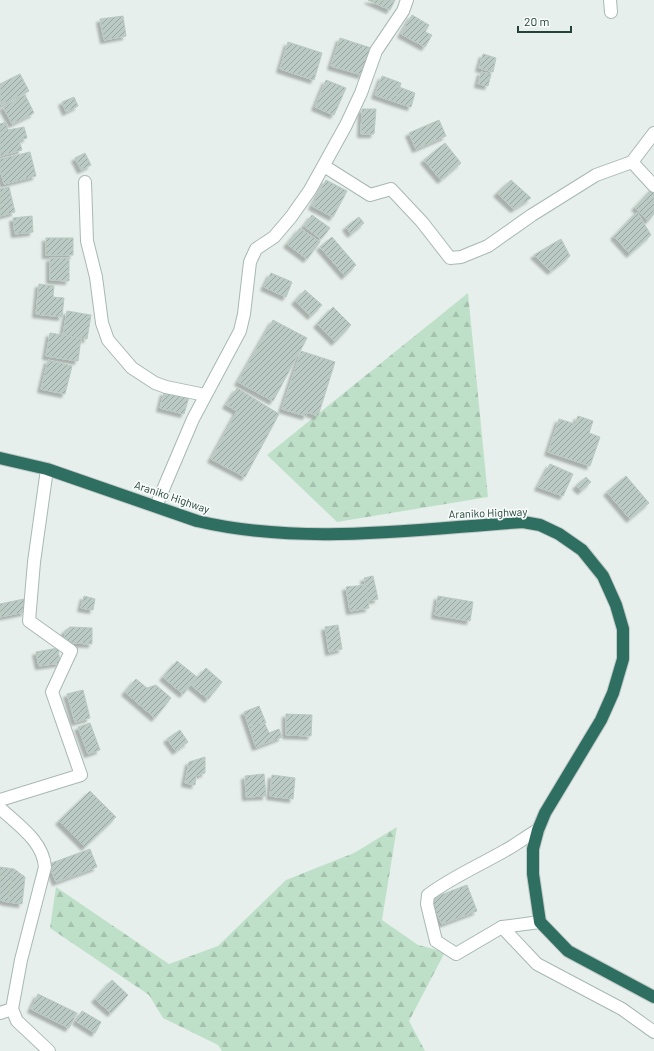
<svg xmlns="http://www.w3.org/2000/svg" width="654" height="1051" viewBox="0 0 654 1051" font-family="Barlow,sans-serif">
<style>
.forest{fill:url(#forest-firs)}
.building{fill:url(#building-hatch);stroke:#b8c9c2;filter:url(#shadow)}
.lines{fill:none;stroke-linecap:round;stroke-linejoin:round}
.minor-casing{stroke:#a8b8b2;stroke-width:14}
.highway-casing{stroke:#c2cac8;stroke-width:14}
.minor{stroke:#fff;stroke-width:12}
.highway{stroke:#2f6f62;stroke-width:12}
.labels{text-anchor:middle;stroke-width:3.5;stroke-linejoin:round;paint-order:stroke}
.street-label{font-size:11px;fill:#24423a;stroke:#f7fbf9}
</style>
<defs>
<pattern id="forest-firs" width="22" height="20" patternUnits="userSpaceOnUse"><rect width="22" height="20" fill="#bfe0c8"/><path d="M5 1l3.5 6h-7zM16 11l3.5 6h-7z" fill="#a4c1ad"/></pattern>
<pattern id="building-hatch" width="6" height="6" patternUnits="userSpaceOnUse"><rect width="6" height="6" fill="#bbcac4"/><path d="M-1 1l2-2M0 6l6-6M5 7l2-2" fill="none" stroke="#98a6a0"/></pattern>
<filter id="shadow"><feDropShadow dx="-3.5" dy="3.5" stdDeviation="1" flood-color="#0004"/></filter>
</defs>
<rect width="100%" height="100%" fill="#e6efeb"/>
<g class="forest">
<polygon points="468,293 488,497 337,522 267,455"/>
<polygon points="397,827 382,920 418,945 445,952 409,1021 425,1051 222,1051 218,1045 163,1018 149,995 50,928 56,887 169,964 218,946 286,880 354,853"/>
</g>
<g class="building">
<polygon points="368,0 395,0 390,10"/>
<polygon points="412,15 429,25 425,32 432,35 425,47 401,34"/>
<polygon points="123,16 126,36 104,40 100,19"/>
<polygon points="340,38 371,48 362,75 331,66"/>
<polygon points="288,42 322,53 314,80 280,69"/>
<polygon points="483,54 496,58 493,72 479,68"/>
<polygon points="481,72 491,74 488,86 478,84"/>
<polygon points="20,74 29,91 1,105 0,84"/>
<polygon points="382,76 401,83 395,102 375,95"/>
<polygon points="326,80 346,88 334,115 315,107"/>
<polygon points="399,87 415,93 411,107 395,102"/>
<polygon points="25,95 34,113 12,124 3,107"/>
<polygon points="74,97 78,106 66,112 62,102"/>
<polygon points="362,109 376,109 374,134 361,134"/>
<polygon points="439,120 446,136 416,149 409,133"/>
<polygon points="6,122 8,130 24,127 27,138 19,140 22,150 0,156 0,124"/>
<polygon points="445,143 461,163 441,180 424,160"/>
<polygon points="30,152 36,176 4,184 0,169 0,159"/>
<polygon points="85,153 91,165 81,170 75,158"/>
<polygon points="326,180 347,191 333,217 312,206"/>
<polygon points="511,180 531,198 514,209 497,193"/>
<polygon points="9,187 15,212 0,216 0,189"/>
<polygon points="654,187 654,214 648,221 635,207"/>
<polygon points="637,212 651,235 630,254 614,236"/>
<polygon points="312,215 330,228 321,239 304,226"/>
<polygon points="32,216 33,232 15,234 13,218"/>
<polygon points="359,217 364,223 351,234 346,227"/>
<polygon points="300,228 320,242 307,259 287,244"/>
<polygon points="332,237 356,265 345,276 320,247"/>
<rect x="46" y="238" width="27" height="17"/>
<polygon points="561,239 570,256 551,271 534,255"/>
<polygon points="50,258 69,258 69,281 50,280"/>
<polygon points="271,273 292,282 286,297 264,287"/>
<polygon points="39,284 54,286 53,297 64,298 62,317 36,314"/>
<polygon points="305,290 322,305 311,316 295,301"/>
<polygon points="333,307 351,325 335,342 317,324"/>
<polygon points="67,311 91,315 87,339 63,335"/>
<polygon points="273,320 307,338 273,401 238,382"/>
<polygon points="50,333 81,338 78,361 46,356"/>
<polygon points="301,351 335,362 318,416 307,412 306,416 282,409"/>
<polygon points="48,360 72,366 65,394 41,389"/>
<polygon points="237,388 279,414 245,477 211,459 237,411 226,405"/>
<polygon points="164,392 189,397 184,414 160,408"/>
<polygon points="578,416 593,421 589,433 600,437 590,466 548,452 559,419 575,424"/>
<polygon points="550,464 573,474 563,496 538,487"/>
<polygon points="626,476 649,503 630,519 607,492"/>
<polygon points="586,477 591,482 581,491 576,486"/>
<polygon points="373,576 378,599 368,601 364,578"/>
<polygon points="366,585 369,608 350,611 346,587"/>
<polygon points="84,596 95,599 93,610 81,608"/>
<polygon points="438,596 473,602 470,621 435,615"/>
<polygon points="24,599 25,612 0,617 0,604"/>
<polygon points="338,625 342,649 329,652 325,627"/>
<polygon points="70,627 92,628 92,644 72,643 64,640 65,631"/>
<polygon points="58,648 60,663 39,666 36,652"/>
<polygon points="177,661 197,677 183,694 163,677"/>
<polygon points="206,668 222,682 208,699 191,685"/>
<polygon points="136,679 147,688 156,685 171,698 155,718 125,692"/>
<polygon points="83,690 90,718 75,722 67,694"/>
<polygon points="259,706 266,723 264,722 249,727 244,712"/>
<polygon points="286,714 312,715 311,736 286,735"/>
<polygon points="264,722 269,733 279,729 282,737 256,747 249,727"/>
<polygon points="90,723 100,750 88,754 78,727"/>
<polygon points="180,730 188,742 176,751 167,739"/>
<polygon points="205,757 205,773 196,776 195,785 185,783 189,762"/>
<polygon points="264,774 266,796 246,797 245,776"/>
<polygon points="272,775 295,778 293,799 270,796"/>
<polygon points="90,791 116,817 85,847 59,821"/>
<polygon points="90,849 97,867 56,882 49,864"/>
<polygon points="0,867 14,869 8,902 0,900"/>
<polygon points="14,869 25,877 22,904 8,902"/>
<polygon points="467,885 477,911 442,924 430,899"/>
<polygon points="112,980 128,995 111,1013 95,999"/>
<polygon points="38,994 77,1013 69,1028 31,1009"/>
<polygon points="82,1011 101,1022 95,1033 76,1021"/>
</g>
<g class="lines">
<defs>
<g id="minor">
<polyline points="610,0 611,12"/>
<polyline points="632,162 654,186"/>
<polyline points="324,166 370,195 391,189 422,222 450,258 461,257 488,246 532,215 596,175 632,162 654,133"/>
<polyline points="85,182 87,241 96,277 102,323 108,340 132,368 155,383 166,387 205,395"/>
<polyline points="156,506 193,419 240,331 244,314 250,262 256,249 274,237 291,217 310,190 346,125 361,93 376,51 403,11 407,0"/>
<polyline points="0,800 81,775 52,692 71,651 29,621 34,562 47,469"/>
<path d="M0 808C18 825 43 841 45 867L21 960 12 1009 17 1021 49 1051"/>
<path d="M538 830C527 836 517 844 506 850 480 865 452 877 428 895L427 904 436 941 456 954 502 927 540 922"/>
<polyline points="502,927 537,964 622,1009 654,1032"/>
<polyline points="0,1013 12,1009"/>
</g>
<path id="highway" d="M0 458 47 469 197 521C304 546 415 529 523 522L540 525 559 534 582 550 603 576 616 605 623 629V659L613 693 601 720 545 813 538 830 533 849V874L540 922 568 951 654 997"/>
</defs>
<use href="#minor" class="minor-casing"/>
<use href="#highway" class="highway-casing"/>
<use href="#minor" class="minor"/>
<use href="#highway" class="highway"/>
</g>
<g class="labels">
<g class="street-label">
<text transform="translate(172 497) rotate(19)" y="4">Araniko Highway</text>
<text transform="translate(488 513) rotate(-2)" y="4">Araniko Highway</text>
</g>
</g>
<path d="M518 26v6h53v-6" fill="none" stroke="#24423a" stroke-width="2"/>
<text x="524" y="26" font-size="12" fill="#24423a" stroke="#f7fbf9" stroke-width="3" paint-order="stroke">20 m</text>
</svg>
